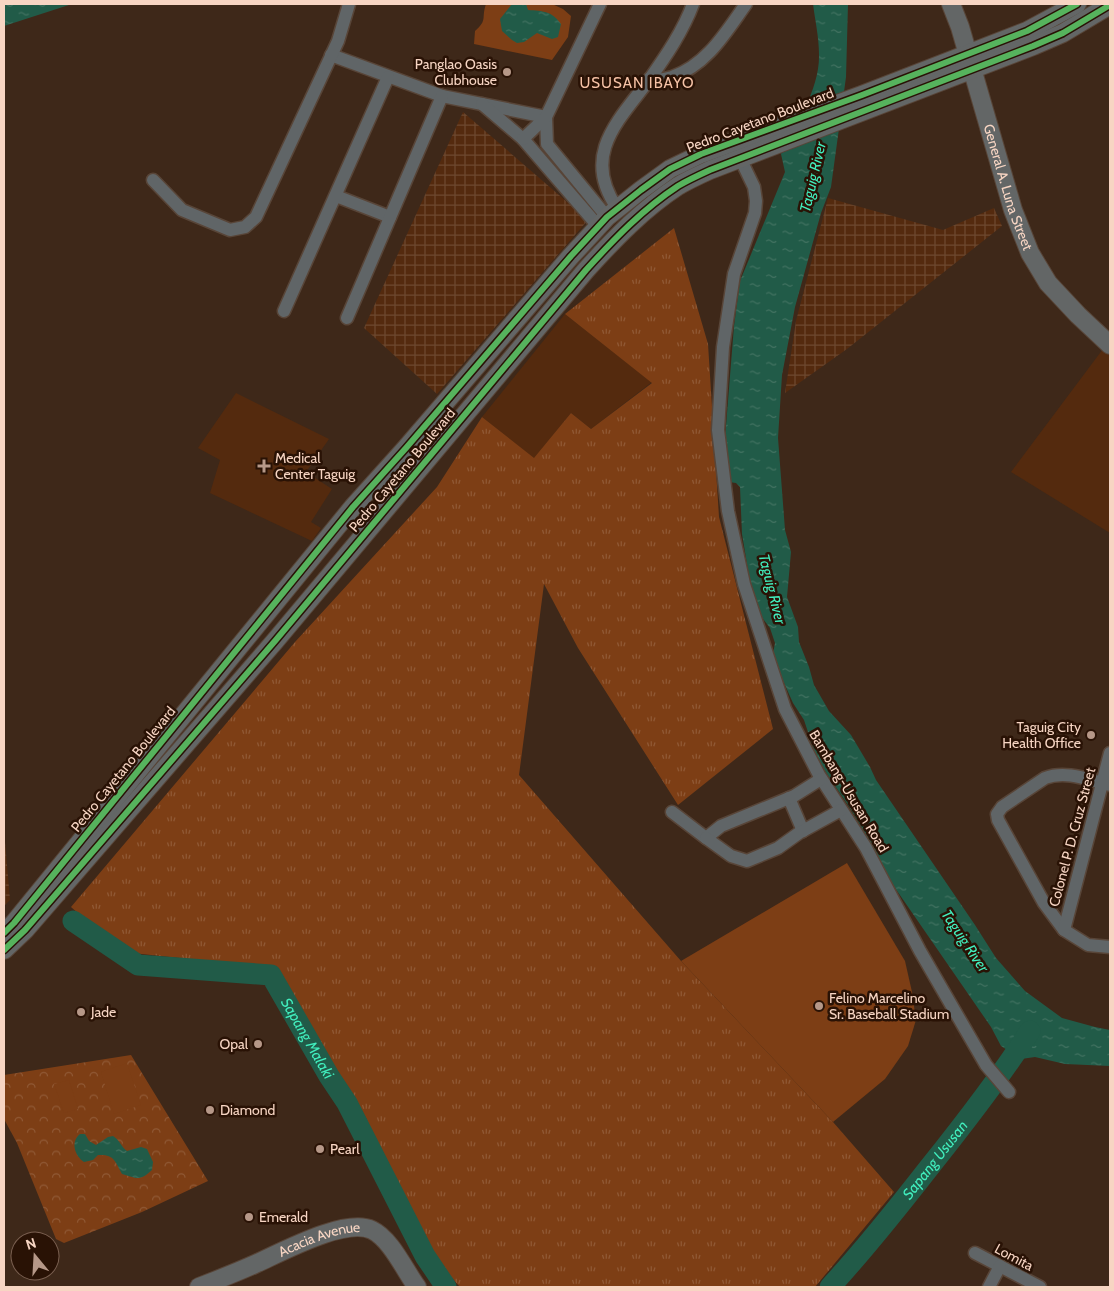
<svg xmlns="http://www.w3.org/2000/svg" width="1114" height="1291" viewBox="0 0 1114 1291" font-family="Cabin,sans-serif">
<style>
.built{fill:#542a0e}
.industrial{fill:url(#industrial-grid)}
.grass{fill:url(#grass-tufts)}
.park{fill:url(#park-crowns)}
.pitch{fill:#7d3e15}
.water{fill:url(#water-ripples)}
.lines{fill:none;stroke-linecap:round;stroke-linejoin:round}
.river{stroke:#215b48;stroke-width:21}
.street-casing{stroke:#584538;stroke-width:15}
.secondary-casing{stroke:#584538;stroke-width:20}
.street{stroke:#606567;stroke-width:12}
.secondary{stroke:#636666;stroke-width:18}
.cycleway-casing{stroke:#291205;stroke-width:9}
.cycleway{stroke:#56b35d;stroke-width:6}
.poi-dot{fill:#b69888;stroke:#291205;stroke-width:2}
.labels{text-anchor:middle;stroke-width:5;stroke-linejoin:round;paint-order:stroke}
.poi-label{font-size:14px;fill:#f7d5c3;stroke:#291205;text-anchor:start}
.street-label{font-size:14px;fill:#f7d5c3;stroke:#291205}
.neighbourhood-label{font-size:15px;letter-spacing:1px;fill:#f6c2a6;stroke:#291205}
.water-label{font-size:15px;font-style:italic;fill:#41edbd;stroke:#291205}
</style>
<defs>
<pattern id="industrial-grid" width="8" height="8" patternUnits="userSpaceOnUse" patternTransform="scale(1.25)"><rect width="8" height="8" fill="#542a0e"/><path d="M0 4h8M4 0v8" fill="none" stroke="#6d482f"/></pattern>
<pattern id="grass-tufts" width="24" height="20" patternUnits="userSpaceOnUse" patternTransform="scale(1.25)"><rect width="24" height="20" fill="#7d3e15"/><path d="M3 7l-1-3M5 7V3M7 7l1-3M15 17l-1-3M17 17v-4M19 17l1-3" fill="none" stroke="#905935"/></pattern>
<pattern id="park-crowns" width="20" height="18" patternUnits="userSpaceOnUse" patternTransform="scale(1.25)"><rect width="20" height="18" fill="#7d3e15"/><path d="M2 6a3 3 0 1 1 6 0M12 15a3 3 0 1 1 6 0" fill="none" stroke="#905935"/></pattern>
<pattern id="water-ripples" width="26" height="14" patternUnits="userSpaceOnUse" patternTransform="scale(1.25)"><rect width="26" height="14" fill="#215b48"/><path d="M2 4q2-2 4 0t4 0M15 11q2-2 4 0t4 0" fill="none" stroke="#427261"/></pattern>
</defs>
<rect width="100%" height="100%" fill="#3e2819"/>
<g class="built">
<polygon points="565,314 652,382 591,429 571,413 534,459 482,417"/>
<polygon points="1103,349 1110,356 1110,533 1011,472"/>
<polygon points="236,393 329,439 306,472 332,489 311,522 321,528 312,541 210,493 220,460 198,448"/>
</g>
<g class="industrial">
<polygon points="463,112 588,220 437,394 364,328"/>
<polygon points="828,198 943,230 994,208 1002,226 847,349 785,393 796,321"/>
<polygon points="4,830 10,900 4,906"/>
</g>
<polygon class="grass" points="674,228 708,344 719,517 773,729 678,805 578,648 544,584 519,775 681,961 833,1122 894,1192 815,1287 460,1287 438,1263 395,1185 366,1118 274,968 132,953 105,937 71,907 295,642 437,487 482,417 534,458 571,413 591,429 652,383 565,314"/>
<polygon class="park" points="131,1055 208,1181 142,1212 64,1243 56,1239 17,1143 4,1119 4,1075"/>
<g class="pitch">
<path d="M486 4H552L563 9 571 16 568 37 552 60 474 44 475 31C488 20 481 18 486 4Z"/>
<polygon points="847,863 905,961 912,992 916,1020 908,1046 885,1079 833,1122 681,961"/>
<polygon points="127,1063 141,1105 114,1114 101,1072"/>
<polygon points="69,1080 78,1109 64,1113 54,1084"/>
</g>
<g class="water">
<polygon points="4,4 72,4 4,26"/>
<path d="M512 4H526L528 10C543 11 552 11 561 24L558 37 552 39 537 33 524 42 517 43 512 40 502 31 500 19Z"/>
<path d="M813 4H848L846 77 831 187 821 213 795 307 782 375 778 438 785 530 791 552 787 597 798 627 799 642 809 667 814 685 829 711 851 735 870 767 876 780 975 925 996 958 1025 991 1062 1018 1095 1027 1110 1030V1066L1065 1064 1035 1057 1021 1059 1001 1046 991 1027 884 872 868 838 850 808 817 759 804 720 793 703 776 665 773 654 775 643 770 628 760 615 753 600 742 534 740 487 736 483 729 482 724 451 734 326 740 281 785 172 781 154C796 124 820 89 819 54 819 37 815 20 813 4Z"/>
<path d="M80 1134H85L89 1141 96 1145 108 1137 113 1136C120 1140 121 1147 127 1151L141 1147 147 1149 153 1162 152 1170C139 1182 137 1178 122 1174 115 1161 114 1154 98 1155L93 1160 84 1162C75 1156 70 1142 80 1134Z"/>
</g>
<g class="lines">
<g class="river">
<path id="s1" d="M73 921 138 965 271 975 329 1076 347 1103 425 1256 446 1287"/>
<path id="s2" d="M830 1287C865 1249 896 1210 928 1169 964 1124 999 1079 1030 1031"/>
</g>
<defs>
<g id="street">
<polyline points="331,55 442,96 546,117 547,144 607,217"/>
<path d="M650 78C658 81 664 79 672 77 707 65 726 32 746 4"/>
<polyline points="482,104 523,139 598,226"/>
<polyline points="523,139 546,117 600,4"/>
<polyline points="740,158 754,187 756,201 755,213 734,274 723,347 718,430 728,511 744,584 785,709 819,775 866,848 920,951 986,1065 1009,1092"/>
<polyline points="153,180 182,210 230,230 245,227 256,217 338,41 349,4"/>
<polyline points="336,196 390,217"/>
<path d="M617 208C581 155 618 121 649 80 666 56 683 31 693 4"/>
<polyline points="284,311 388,77"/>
<polyline points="347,318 442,96"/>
<path d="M1110 785C1089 780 1066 770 1045 778L1002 807 997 814 998 820 1044 903 1064 930 1088 945 1110 947"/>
<polyline points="789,798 803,831"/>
<polyline points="672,812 706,838 721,826 794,796 821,779"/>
<polyline points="706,838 731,856 747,861 778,848 799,833 841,810"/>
<polyline points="1064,930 1110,753"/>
<polyline points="975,1253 1040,1287"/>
<polyline points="989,1287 1000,1266"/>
</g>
<g id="secondary">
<path id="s3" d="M951 4 960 27 1013 210 1030 253 1048 283 1078 315 1110 345"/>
<polyline points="4,933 14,923 353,507 406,448 571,256 607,217 641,190 670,169 701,154 862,95 1027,31 1077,4"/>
<path d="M4 950 25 930 275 641 586 270C615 238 643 209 678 186 688 180 699 175 710 170L1033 46 1063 33 1110 5"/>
<path id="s4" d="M199 1287C217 1280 235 1273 253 1265 280 1253 345 1217 372 1230 391 1239 405 1271 417 1287"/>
</g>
</defs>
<use href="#street" class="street-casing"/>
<use href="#secondary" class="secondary-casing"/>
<use href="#street" class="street"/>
<use href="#secondary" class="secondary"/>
<defs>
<g id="cycleway">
<polyline points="4,933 14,923 353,507 406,448 571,256 607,217 641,190 670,169 701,154 862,95 1027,31 1077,4"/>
<path d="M4 950 25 930 275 641 586 270C615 238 643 209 678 186 688 180 699 175 710 170L1033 46 1063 33 1110 5"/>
</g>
</defs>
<use href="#cycleway" class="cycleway-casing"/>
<use href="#cycleway" class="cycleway"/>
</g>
<g class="poi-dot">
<circle cx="507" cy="72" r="5"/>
<path d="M261.5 458.5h5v5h5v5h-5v5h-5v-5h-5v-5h5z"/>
<circle cx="1091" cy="735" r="5"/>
<circle cx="819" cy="1006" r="5"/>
<circle cx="81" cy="1012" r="5"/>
<circle cx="258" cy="1044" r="5"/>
<circle cx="210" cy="1110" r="5"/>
<circle cx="320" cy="1149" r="5"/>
<circle cx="249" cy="1217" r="5"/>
</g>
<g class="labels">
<g class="poi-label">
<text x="497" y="69" text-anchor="end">Panglao Oasis<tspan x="497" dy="16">Clubhouse</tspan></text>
<text x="275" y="463">Medical<tspan x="275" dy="16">Center Taguig</tspan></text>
<text x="1081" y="732" text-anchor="end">Taguig City<tspan x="1081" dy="16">Health Office</tspan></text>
<text x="829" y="1003">Felino Marcelino<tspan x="829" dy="16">Sr. Baseball Stadium</tspan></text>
<text x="91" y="1017">Jade</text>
<text x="248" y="1049" text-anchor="end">Opal</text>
<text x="220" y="1115">Diamond</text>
<text x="330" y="1154">Pearl</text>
<text x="259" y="1222">Emerald</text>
</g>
<g class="street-label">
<text transform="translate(760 120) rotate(-21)" y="5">Pedro Cayetano Boulevard</text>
<text dy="5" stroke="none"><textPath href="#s3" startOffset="192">General A. Luna Street</textPath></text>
<text transform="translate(402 470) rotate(-50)" y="5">Pedro Cayetano Boulevard</text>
<text transform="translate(123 769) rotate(-51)" y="5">Pedro Cayetano Boulevard</text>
<text transform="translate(849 791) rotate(59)" y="5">Bambang-Ususan Road</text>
<text transform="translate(1072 837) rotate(-75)" y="5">Colonel P. D. Cruz Street</text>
<text dy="5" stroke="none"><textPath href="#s4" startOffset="130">Acacia Avenue</textPath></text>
<text transform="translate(1014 1257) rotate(28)" y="5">Lomita</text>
</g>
<g class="neighbourhood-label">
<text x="637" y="88">USUSAN IBAYO</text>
</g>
<g class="water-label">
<text transform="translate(813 177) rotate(-77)" y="5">Taguig River</text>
<text transform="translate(772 589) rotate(76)" y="5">Taguig River</text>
<text transform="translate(965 941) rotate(56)" y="5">Taguig River</text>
<text dy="5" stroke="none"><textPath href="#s1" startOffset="285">Sapang Malaki</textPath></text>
<text dy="5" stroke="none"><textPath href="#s2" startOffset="165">Sapang Ususan</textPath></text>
</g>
</g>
<rect width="1114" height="1291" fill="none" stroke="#f7d5c3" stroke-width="10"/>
<g transform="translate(35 1256) rotate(342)"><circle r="24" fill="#291205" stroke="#7b6051"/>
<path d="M0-4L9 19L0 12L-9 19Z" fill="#b69888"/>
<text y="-8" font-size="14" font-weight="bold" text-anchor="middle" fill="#f7d5c3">N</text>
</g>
</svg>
